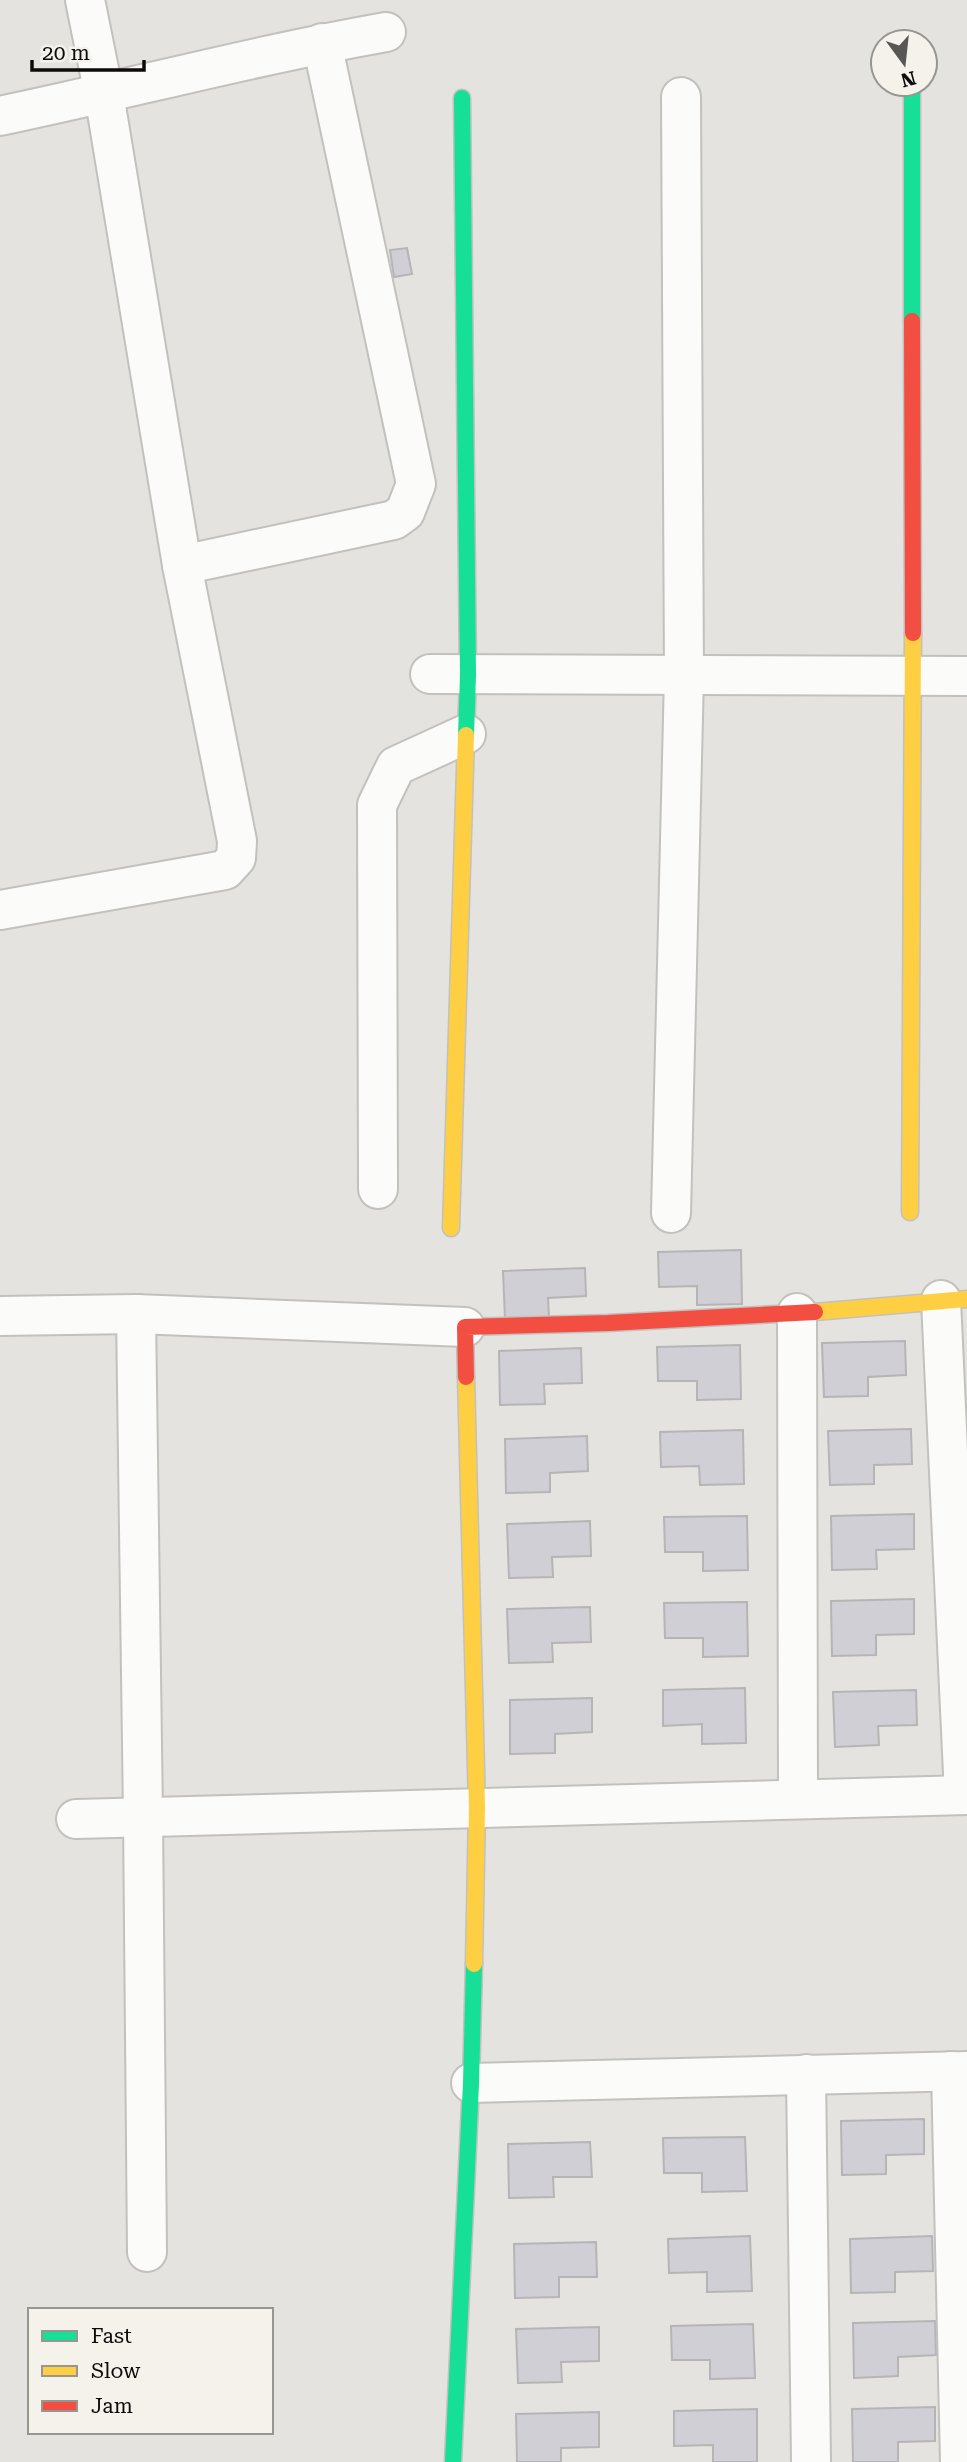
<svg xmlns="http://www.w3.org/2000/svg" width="967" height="2462" viewBox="0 0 967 2462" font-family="'Roboto Serif',serif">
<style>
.building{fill:#d0cfd5;stroke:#b6b5b5;stroke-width:2}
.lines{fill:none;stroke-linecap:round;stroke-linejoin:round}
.street-casing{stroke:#c2c1bd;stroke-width:42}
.fast-casing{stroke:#c2c1bd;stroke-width:19}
.slow-casing{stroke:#c2c1bd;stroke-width:19}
.jam-casing{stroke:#c2c1bd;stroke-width:19}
.street{stroke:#fbfbfa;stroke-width:38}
.fast{stroke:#16e098;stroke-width:16}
.slow{stroke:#ffcf43;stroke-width:16}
.jam{stroke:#f24e42;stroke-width:16}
</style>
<rect width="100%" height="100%" fill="#e5e3df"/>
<g class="building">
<polygon points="407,248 412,274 394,277 390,250"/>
<polygon points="741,1250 742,1304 697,1305 697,1286 659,1287 658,1252"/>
<polygon points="585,1268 586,1296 548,1298 549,1317 505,1319 503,1271"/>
<polygon points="905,1341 906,1375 868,1377 868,1396 824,1397 822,1343"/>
<polygon points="740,1345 741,1399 697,1400 697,1381 658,1381 657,1347"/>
<polygon points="581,1348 582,1383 544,1384 545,1404 500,1405 499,1351"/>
<polygon points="911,1429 912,1464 874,1465 874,1484 830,1485 828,1431"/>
<polygon points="743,1430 744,1484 700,1485 699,1466 661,1467 660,1432"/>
<polygon points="587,1436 588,1471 550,1473 550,1492 506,1493 505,1439"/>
<polygon points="914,1514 914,1549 876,1550 877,1569 832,1570 831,1516"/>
<polygon points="747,1516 748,1570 703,1571 703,1552 665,1552 664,1517"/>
<polygon points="590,1521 591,1556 552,1557 553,1577 509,1578 507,1524"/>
<polygon points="914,1599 914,1634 876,1635 876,1655 832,1656 831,1601"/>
<polygon points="747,1602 748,1656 703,1657 703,1638 665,1638 664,1603"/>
<polygon points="590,1607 591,1642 552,1643 553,1662 509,1663 507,1609"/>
<polygon points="745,1688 746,1743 702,1744 702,1724 663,1726 663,1690"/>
<polygon points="916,1690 917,1725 878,1726 879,1745 835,1747 833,1692"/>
<polygon points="592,1698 592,1732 555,1734 555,1753 510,1754 510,1700"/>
<polygon points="924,2119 924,2154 886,2155 886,2174 842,2175 841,2121"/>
<polygon points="745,2137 747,2191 702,2192 702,2173 664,2173 663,2138"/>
<polygon points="590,2142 592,2177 553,2177 554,2197 509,2198 508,2144"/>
<polygon points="750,2236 752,2291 707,2292 707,2272 669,2273 668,2239"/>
<polygon points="932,2236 933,2271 895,2272 895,2292 851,2293 850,2239"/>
<polygon points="596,2242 597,2277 559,2277 559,2297 515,2298 514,2244"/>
<polygon points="935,2321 936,2355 898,2357 898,2376 854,2378 853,2323"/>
<polygon points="753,2324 755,2378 710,2379 710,2360 672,2360 671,2326"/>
<polygon points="599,2327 599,2361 561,2362 562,2382 518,2383 516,2329"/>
<polygon points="935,2407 935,2441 898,2442 898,2462 853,2462 852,2409"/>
<polygon points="757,2409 757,2462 713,2462 713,2445 674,2446 674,2411"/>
<polygon points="599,2412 599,2447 561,2448 561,2462 517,2462 516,2414"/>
</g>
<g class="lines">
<defs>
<g id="street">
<path d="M0 116C129 89 256 55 386 32"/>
<polyline points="182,565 394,520 405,512 416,484 322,43"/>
<polyline points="430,674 967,676"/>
<polyline points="0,910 225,870 236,858 237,841 182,565 104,94 85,0"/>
<polyline points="378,1189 377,805 396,766 466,734"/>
<polyline points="671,1213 684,676 681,97"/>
<polyline points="941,1300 964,1795"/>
<polyline points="797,1313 798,1799"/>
<polyline points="136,1314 143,1817 147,2252"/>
<polyline points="0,1316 136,1314 465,1327"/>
<polyline points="76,1819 967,1795"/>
<polyline points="951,2071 960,2462"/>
<polyline points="806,2074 811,2462"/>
<polyline points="471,2083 967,2071"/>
</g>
<g id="fast">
<polyline points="912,84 912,321"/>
<polyline points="462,98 468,675 466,735"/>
<polyline points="453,2462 471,2083 474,1964"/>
</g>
<g id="slow">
<polyline points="910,1212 913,633"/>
<polyline points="451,1228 466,735"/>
<polyline points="815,1312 967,1299"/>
<polyline points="466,1377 477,1808 474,1964"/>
</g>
<g id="jam">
<polyline points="912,321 913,633"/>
<polyline points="466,1377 465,1327 608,1323 815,1312"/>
</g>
</defs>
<use href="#street" class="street-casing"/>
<use href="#fast" class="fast-casing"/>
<use href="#slow" class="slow-casing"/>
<use href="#jam" class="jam-casing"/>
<use href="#street" class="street"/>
<use href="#fast" class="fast"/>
<use href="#slow" class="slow"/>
<use href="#jam" class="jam"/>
</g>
<rect x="28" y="2308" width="245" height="126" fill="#f5f2eb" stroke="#989691" stroke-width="2"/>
<rect x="42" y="2331" width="35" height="10" fill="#16e098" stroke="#989691" stroke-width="2"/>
<text x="91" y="2343" font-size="21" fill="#0c0b09">Fast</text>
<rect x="42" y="2366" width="35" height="10" fill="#ffcf43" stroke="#989691" stroke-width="2"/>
<text x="91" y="2378" font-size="21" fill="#0c0b09">Slow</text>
<rect x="42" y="2401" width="35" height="10" fill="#f24e42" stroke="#989691" stroke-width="2"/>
<text x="91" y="2413" font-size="21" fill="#0c0b09">Jam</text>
<g transform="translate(904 63) rotate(165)"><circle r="33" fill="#f5f2eb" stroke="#989691" stroke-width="2"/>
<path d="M0-5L12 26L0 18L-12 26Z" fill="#585754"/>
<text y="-10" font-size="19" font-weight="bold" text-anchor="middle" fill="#0c0b09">N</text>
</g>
<path d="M32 60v10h112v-10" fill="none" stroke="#0c0b09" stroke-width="3.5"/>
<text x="42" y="60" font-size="21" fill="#0c0b09" stroke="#f5f2eb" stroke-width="5" paint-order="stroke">20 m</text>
</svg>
